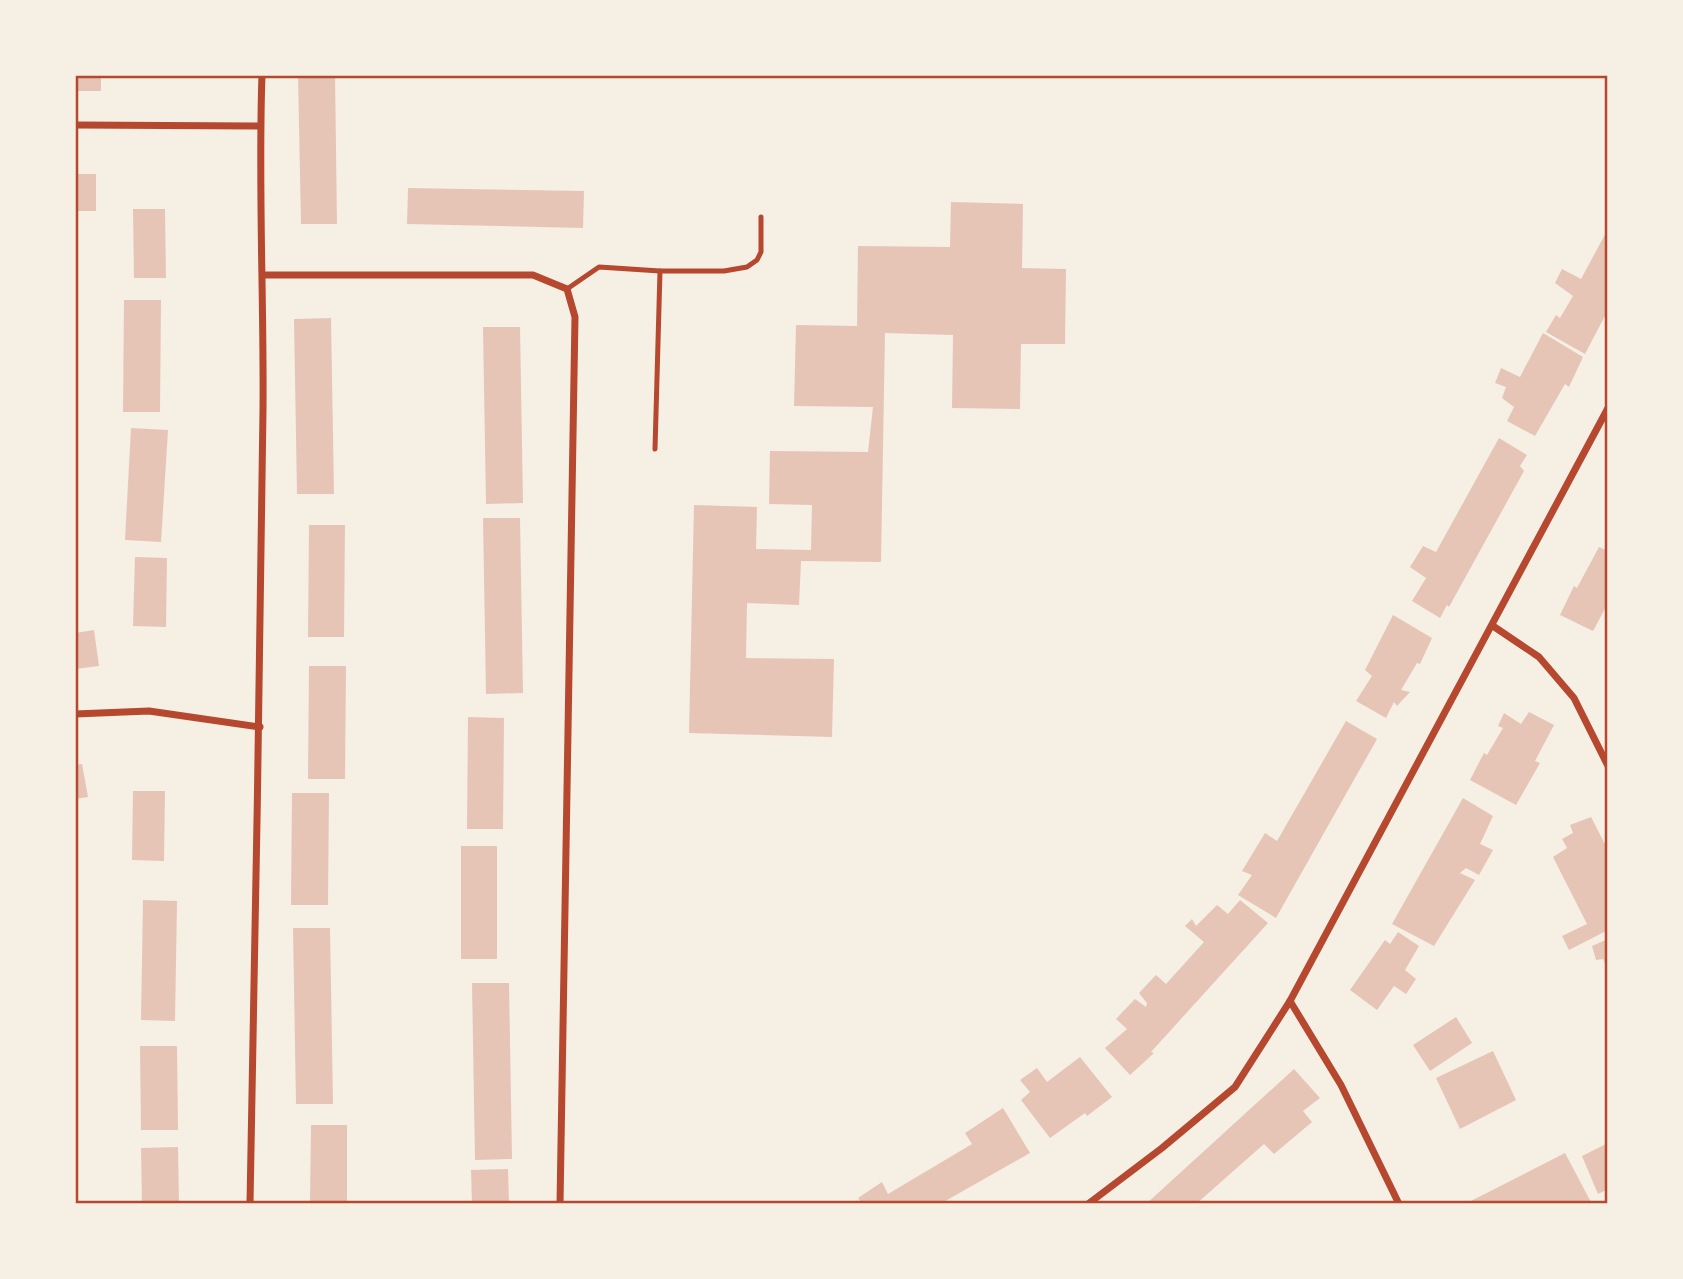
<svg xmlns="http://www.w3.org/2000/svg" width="1683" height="1279" viewBox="0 0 1683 1279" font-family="'Crimson Pro',serif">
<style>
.building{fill:#e6c5b7}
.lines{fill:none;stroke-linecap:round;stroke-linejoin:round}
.service{stroke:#b5482f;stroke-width:5}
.minor{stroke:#b5482f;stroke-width:7}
.neatline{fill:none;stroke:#b5482f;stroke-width:2.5}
</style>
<rect width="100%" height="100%" fill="#f6efe4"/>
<g class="building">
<rect x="75" y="75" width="26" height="16"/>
<polygon points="298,75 335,75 337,224 301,224"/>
<rect x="75" y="174" width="21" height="37"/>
<polygon points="408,188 584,191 583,228 407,224"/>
<polygon points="951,202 1023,204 1022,268 1066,269 1065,344 1021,344 1020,409 952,408 953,335 885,333 881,562 801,561 799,605 747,603 746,658 834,659 832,737 689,733 694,505 757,507 756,549 811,550 812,505 769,504 770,451 868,452 873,407 794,406 796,325 857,326 858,246 950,247"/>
<polygon points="133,209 165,209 166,278 134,278"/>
<polygon points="1608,229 1608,310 1585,354 1546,332 1556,315 1560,318 1573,296 1555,283 1562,269 1581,279"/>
<polygon points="124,300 161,300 160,412 123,412"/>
<polygon points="331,318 334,494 297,494 294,319"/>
<polygon points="483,327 520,327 523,503 486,504"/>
<polygon points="1543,333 1583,357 1569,387 1565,384 1535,436 1507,421 1514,407 1502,398 1506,387 1495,383 1501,368 1520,377"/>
<polygon points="131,428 168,430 161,542 125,540"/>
<polygon points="1499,438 1527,455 1520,466 1524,471 1449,607 1447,605 1440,618 1412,601 1426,578 1410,567 1423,546 1436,552"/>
<polygon points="483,518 520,518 523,693 486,694"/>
<polygon points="309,525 345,525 344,637 308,637"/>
<polygon points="1599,547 1608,551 1608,603 1593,631 1560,615 1574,586 1577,588"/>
<polygon points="135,557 167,558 166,627 133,626"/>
<polygon points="1393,615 1432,638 1420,664 1417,663 1401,690 1410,692 1397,706 1394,702 1386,718 1356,701 1372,676 1365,670"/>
<polygon points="94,630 99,666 75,669 75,633"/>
<polygon points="309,666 346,666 345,779 308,779"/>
<polygon points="1529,712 1554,725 1535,761 1540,763 1516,805 1470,780 1484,753 1487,755 1503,728 1498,726 1504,713 1521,724"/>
<polygon points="468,717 504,718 503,829 467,829"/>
<polygon points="1346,721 1377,739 1276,918 1238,895 1252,875 1242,871 1265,833 1277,841"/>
<polygon points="82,764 88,797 75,799 75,765"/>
<polygon points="133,791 165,791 164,861 132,860"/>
<polygon points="292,793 329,793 328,905 291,905"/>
<polygon points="1463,798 1493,816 1480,844 1493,850 1479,875 1466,868 1460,873 1475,880 1434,946 1392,924"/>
<polygon points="1591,817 1608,850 1608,930 1569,950 1562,936 1587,924 1553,857 1567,848 1562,839 1573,833 1570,825"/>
<rect x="461" y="846" width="36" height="113"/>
<polygon points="143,900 177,901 175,1021 141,1020"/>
<polygon points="1240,900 1268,923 1151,1052 1154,1053 1130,1075 1105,1048 1127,1029 1116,1019 1135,999 1146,1007 1147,1003 1139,993 1156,975 1166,984 1204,942 1185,926 1192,919 1196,926 1217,905 1228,914"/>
<polygon points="293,928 330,928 333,1104 296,1104"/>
<polygon points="1398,932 1419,946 1405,970 1416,979 1406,994 1394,986 1377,1010 1350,990 1385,940 1390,944"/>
<polygon points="1608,939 1608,970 1603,959 1596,960 1592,946"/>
<polygon points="472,983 509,983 512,1159 475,1160"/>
<polygon points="1456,1017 1472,1043 1430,1071 1413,1045"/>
<polygon points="140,1046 177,1046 178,1130 141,1130"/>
<polygon points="1493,1051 1516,1100 1460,1129 1436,1078"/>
<polygon points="1080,1057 1112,1097 1087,1116 1085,1113 1050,1138 1021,1100 1030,1092 1020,1080 1037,1068 1047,1082"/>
<polygon points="1294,1069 1320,1098 1303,1111 1312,1122 1274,1154 1264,1144 1196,1204 1146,1204"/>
<polygon points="1003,1108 1030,1153 940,1204 862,1204 858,1198 882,1182 888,1194 972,1144 965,1133"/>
<polygon points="311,1125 347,1125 347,1204 310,1204"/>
<polygon points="1608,1143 1608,1189 1598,1194 1582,1156"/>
<polygon points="178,1147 179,1204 142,1204 141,1148"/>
<polygon points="1565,1153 1592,1204 1465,1204"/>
<polygon points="508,1169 509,1204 472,1204 471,1170"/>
</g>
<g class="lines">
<g class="service">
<polyline points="567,289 599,267 660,271 724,271 747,267 757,260 761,252 761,217"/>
<polyline points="655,449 660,271"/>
</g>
<g class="minor">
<polyline points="75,125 260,126"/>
<polyline points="264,275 533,275 567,289 575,317 560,1204"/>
<polyline points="1493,626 1539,657 1574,698 1608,766"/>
<polyline points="75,714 149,711 260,727"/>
<polyline points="1290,1001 1341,1085 1399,1204"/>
<path d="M250 1204C255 939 260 675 263 410 264 298 258 186 262 75"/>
<polyline points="1088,1204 1162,1148 1235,1087 1290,1001 1608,408"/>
</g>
</g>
<rect width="1683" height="1279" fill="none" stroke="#f6efe4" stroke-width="154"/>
<rect x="77" y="77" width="1529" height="1125" class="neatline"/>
</svg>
